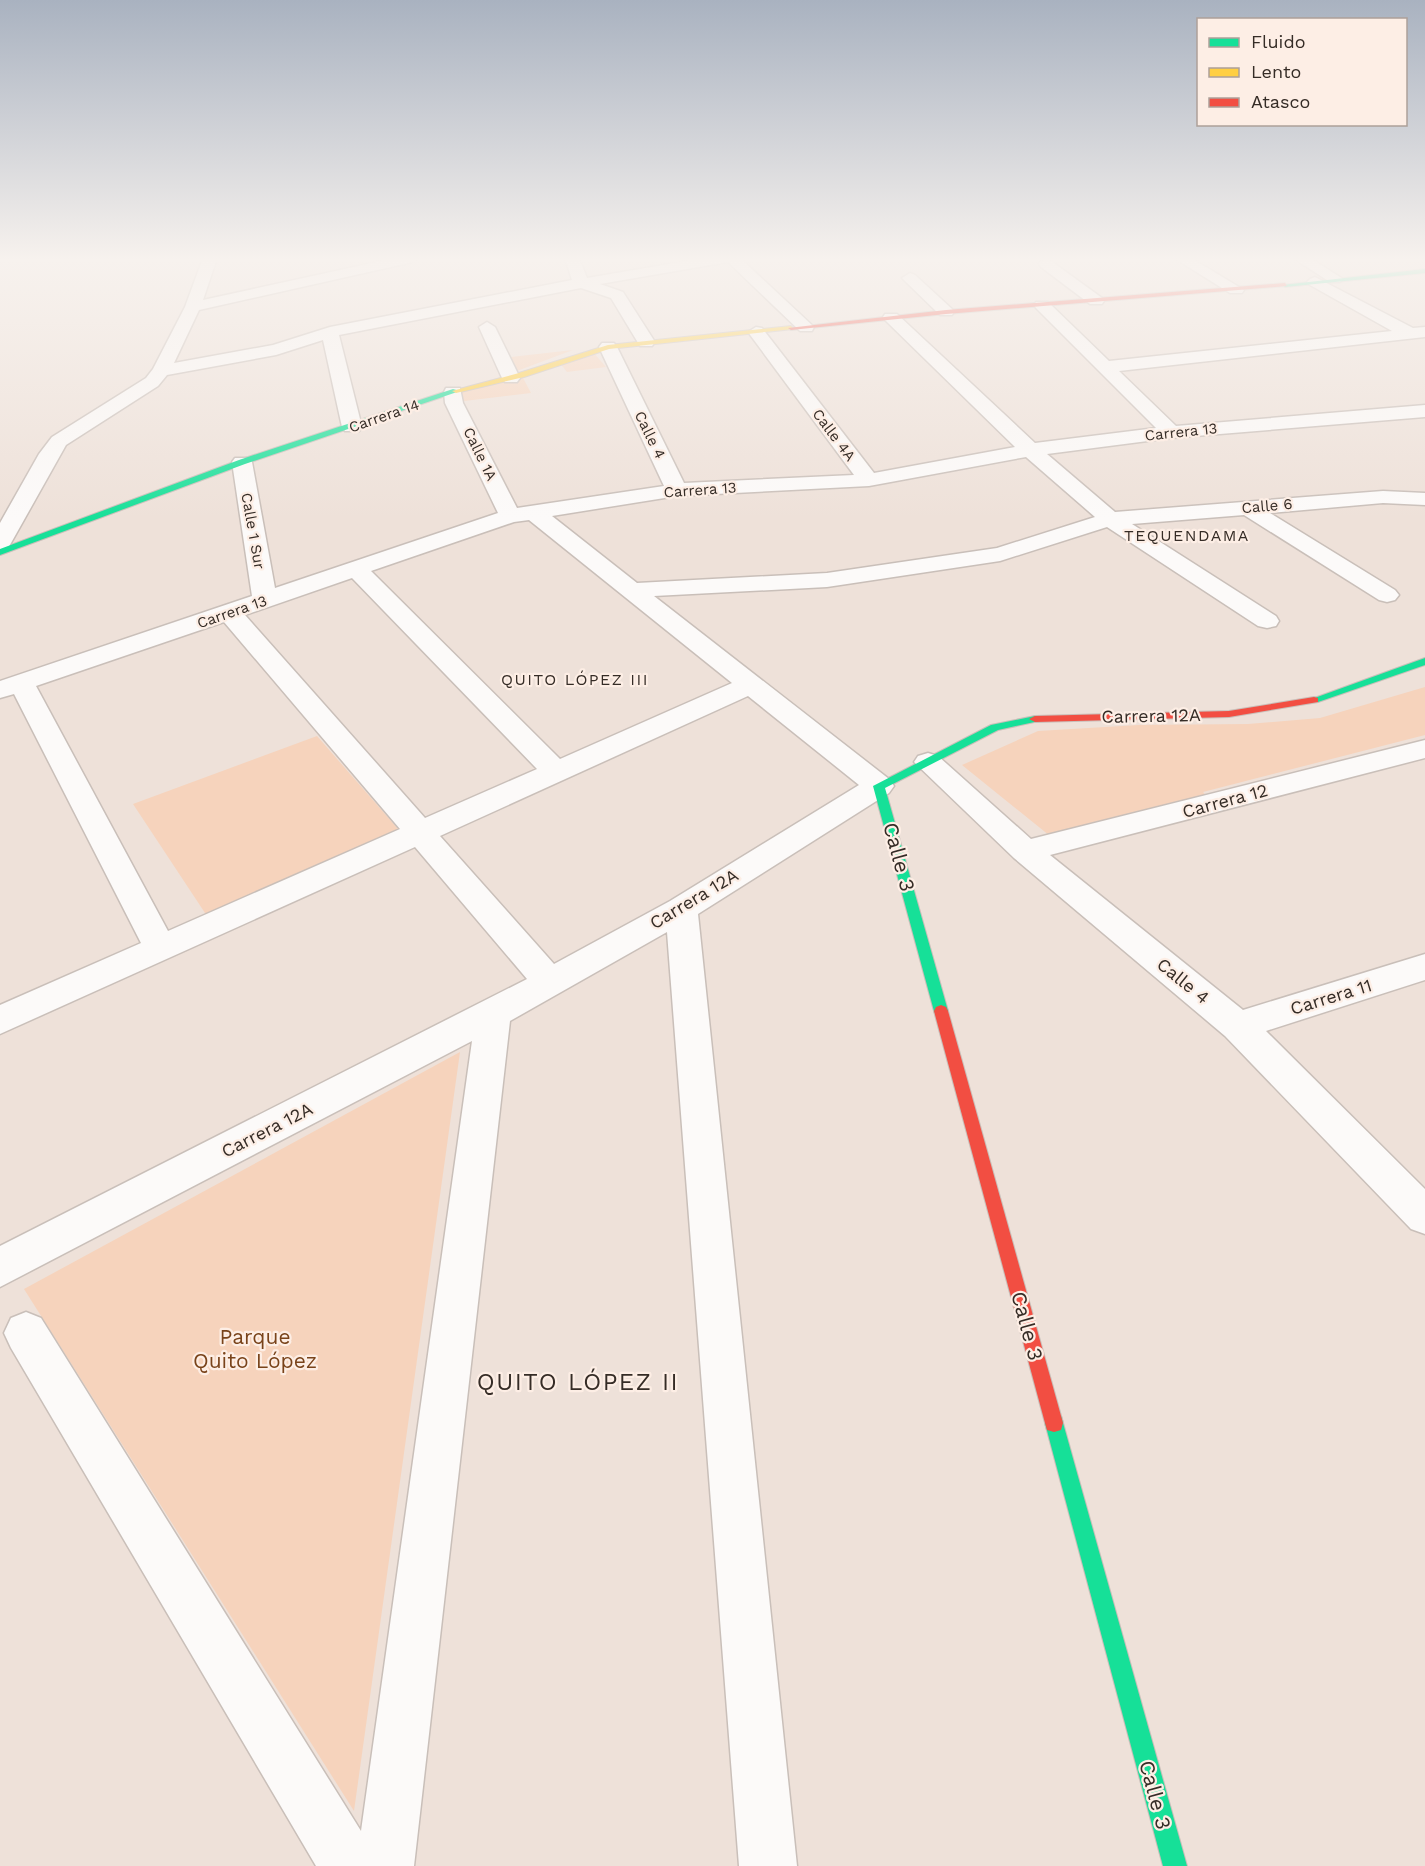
<svg xmlns="http://www.w3.org/2000/svg" width="1425" height="1866" viewBox="0 0 1425 1866" font-family="'Work Sans',sans-serif">
<style>
.green{fill:#f6d3bc}
.lines{fill:none;stroke-linecap:round;stroke-linejoin:round}
.street-casing{stroke:#c9bfb9;stroke-width:3}
.fast-casing{stroke:#c9bfb9;stroke-width:2}
.slow-casing{stroke:#c9bfb9;stroke-width:2}
.jam-casing{stroke:#c9bfb9;stroke-width:2}
.street{fill:#fcfaf9;fill-rule:evenodd}
.fast{fill:#16e098;fill-rule:evenodd}
.slow{fill:#ffcf43;fill-rule:evenodd}
.jam{fill:#f24e42;fill-rule:evenodd}
.labels{text-anchor:middle;stroke-width:4.5;stroke-linejoin:round;paint-order:stroke}
.far-street-label{font-size:15px;fill:#352c26;stroke:#fdeee5}
.far-neighbourhood-label{font-size:16px;letter-spacing:1.5px;fill:#352c26;stroke:#fdeee5}
.street-label{font-size:18px;fill:#352c26;stroke:#fdeee5}
.near-street-label{font-size:21px;fill:#352c26;stroke:#fdeee5}
.near-park-label{font-size:21px;fill:#79431a;stroke:#fdeee5}
.near-neighbourhood-label{font-size:24px;letter-spacing:1.5px;fill:#352c26;stroke:#fdeee5}
</style>
<rect width="100%" height="100%" fill="#eee1d9"/>
<g class="green">
<polygon points="573,350 514,372 511,357"/>
<polygon points="593,352 606,367 567,372 559,362"/>
<polygon points="522,376 531,393 456,402 455,392"/>
<polygon points="1425,687 1425,735 1203,792 1211,801 1055,840 962,765 1038,731 1139,725 1248,724 1320,718"/>
<polygon points="317,736 399,830 207,916 133,804"/>
<polygon points="460,1052 354,1811 24,1289"/>
</g>
<g class="lines">
<defs>
<g id="street">
<polygon points="203,258 217,258 203,300 395,258 420,258 413,262 199,310 174,363 273,345 330,327 572,280 565,258 579,258 587,278 704,258 740,258 814,327 812,331 800,331 728,262 600,284 623,292 655,342 652,346 640,346 611,298 581,288 339,335 362,427 359,431 345,431 342,427 323,340 276,355 167,375 158,386 66,445 11,543 8,548 0,550 0,523 39,454 52,437 146,378 153,369 185,307"/>
<polygon points="1174,258 1191,258 1244,290 1242,293 1230,293"/>
<polygon points="1293,258 1310,258 1343,279 1340,282 1330,282"/>
<polygon points="1046,260 1051,261 1102,298 1104,301 1102,304 1090,304 1041,267 1039,264 1041,261"/>
<polygon points="910,273 915,275 952,309 954,312 952,315 940,315 905,281 902,278"/>
<path d="M1315 277 1413 328 1425 327V337L1119 371 1176 426 1425 405V417L1171 438 1047 454 1115 512 1383 491 1425 493V505L1383 503 1270 513 1395 590 1399 595 1395 600 1387 602 1379 600 1244 515 1132 524 1276 616 1279 621 1276 626 1267 628 1258 626 1107 527 1000 561 827 587 654 596 889 779 894 786 889 793 698 914 797 1866H739L667 932 510 1021 414 1866H316L11 1348 4 1333 11 1318 26 1312 41 1318 361 1831 472 1041 0 1287V1246L527 979 415 847 0 1034V1005L141 943 14 694 0 698V681L252 596 232 462 235 458H249L252 462 275 588 498 513 445 403 444 392 446 388H460L463 403 517 508 664 486 599 347 602 343H614L617 347 684 483 854 475 748 332 756 327 762 328 874 473 1015 447 885 320 883 317 885 314H897L1035 443 1156 428 1036 308 1034 305 1036 302H1048L1109 361 1392 331 1310 285 1307 282 1310 279ZM1026 457 1095 517 997 548 827 573 637 583 552 516 677 496 869 486ZM529 520 732 683 560 759 371 571 514 522ZM352 578 537 769 425 818 245 615ZM224 622 400 829 168 931 36 686ZM748 696 859 785 670 901 554 964 440 836Z"/>
<polygon points="487,322 495,327 520,378 517,382 505,382 502,378 479,327"/>
<polygon points="1425,740 1425,758 1050,855 1243,1010 1425,954 1425,980 1266,1031 1425,1189 1425,1234 1411,1229 1225,1036 1014,858 914,762 918,756 928,753 938,756 1031,839"/>
</g>
<g id="fast">
<polygon points="1425,269 1425,273 1285,287 1282,285"/>
<polygon points="453,389 460,391 245,464 0,555 0,549 239,460"/>
<polygon points="1425,658 1425,665 1318,702 1310,702 1309,700"/>
<polygon points="1035,716 1039,717 1039,721 998,730 885,788 948,1011 946,1015 936,1015 934,1011 873,786 991,725"/>
<polygon points="1054,1414 1061,1416 1063,1423 1187,1866 1163,1866 1045,1423 1047,1416"/>
</g>
<polygon id="slow" points="791,326 793,329 609,349 524,377 456,393 452,391 519,373 608,345"/>
<g id="jam">
<polygon points="1285,283 1287,286 946,314 791,330 788,328 946,310"/>
<polygon points="1314,697 1318,698 1318,702 1229,717 1035,722 1029,719 1035,716 1229,711"/>
<polygon points="941,1005 946,1007 948,1011 1063,1423 1061,1430 1054,1432 1047,1430 1045,1423 934,1011 936,1007"/>
</g>
</defs>
<use href="#street" class="street-casing"/>
<use href="#fast" class="fast-casing"/>
<use href="#slow" class="slow-casing"/>
<use href="#jam" class="jam-casing"/>
<use href="#street" class="street"/>
<use href="#fast" class="fast"/>
<use href="#slow" class="slow"/>
<use href="#jam" class="jam"/>
</g>
<linearGradient id="sky" x2="0" y2="1"><stop stop-color="#a9b2c0"/><stop offset="0.5" stop-color="#f7f2ee"/><stop offset="1" stop-color="#f7f2ee" stop-opacity="0"/></linearGradient>
<rect width="1425" height="519" fill="url(#sky)"/>
<g class="labels">
<g class="far-street-label">
<text transform="translate(384 416) rotate(-19)" y="5">Carrera 14</text>
<text transform="translate(1181 432) rotate(-6)" y="5">Carrera 13</text>
<text transform="translate(650 435) rotate(64)" y="5">Calle 4</text>
<text transform="translate(834 435) rotate(53)" y="5">Calle 4A</text>
<text transform="translate(480 454) rotate(64)" y="5">Calle 1A</text>
<text transform="translate(700 490) rotate(-4)" y="5">Carrera 13</text>
<text transform="translate(1267 506) rotate(-5)" y="5">Calle 6</text>
<text transform="translate(253 531) rotate(80)" y="5">Calle 1 Sur</text>
<text transform="translate(232 612) rotate(-19)" y="5">Carrera 13</text>
</g>
<g class="far-neighbourhood-label">
<text x="1187" y="541">TEQUENDAMA</text>
<text x="575" y="685">QUITO LÓPEZ III</text>
</g>
<g class="street-label">
<text transform="translate(1151 716) rotate(-1)" y="6">Carrera 12A</text>
<text transform="translate(1225 801) rotate(-15)" y="6">Carrera 12</text>
<text transform="translate(694 899) rotate(-31)" y="6">Carrera 12A</text>
<text transform="translate(1183 981) rotate(39)" y="6">Calle 4</text>
<text transform="translate(1331 997) rotate(-17)" y="6">Carrera 11</text>
<text transform="translate(267 1130) rotate(-27)" y="6">Carrera 12A</text>
</g>
<g class="near-street-label">
<text transform="translate(899 857) rotate(75)" y="7">Calle 3</text>
<text transform="translate(1027 1326) rotate(75)" y="7">Calle 3</text>
<text transform="translate(1155 1795) rotate(75)" y="7">Calle 3</text>
</g>
<g class="near-park-label">
<text x="255" y="1344">Parque<tspan x="255" dy="24">Quito López</tspan></text>
</g>
<g class="near-neighbourhood-label">
<text x="578" y="1390">QUITO LÓPEZ II</text>
</g>
</g>
<rect x="1197" y="18" width="210" height="108" fill="#fdeee5" stroke="#ada099" stroke-width="1.5"/>
<rect x="1209" y="38" width="30" height="9" fill="#16e098" stroke="#ada099" stroke-width="1.5"/>
<text x="1251" y="48" font-size="18" fill="#352c26">Fluido</text>
<rect x="1209" y="68" width="30" height="9" fill="#ffcf43" stroke="#ada099" stroke-width="1.5"/>
<text x="1251" y="78" font-size="18" fill="#352c26">Lento</text>
<rect x="1209" y="98" width="30" height="9" fill="#f24e42" stroke="#ada099" stroke-width="1.5"/>
<text x="1251" y="108" font-size="18" fill="#352c26">Atasco</text>
</svg>
